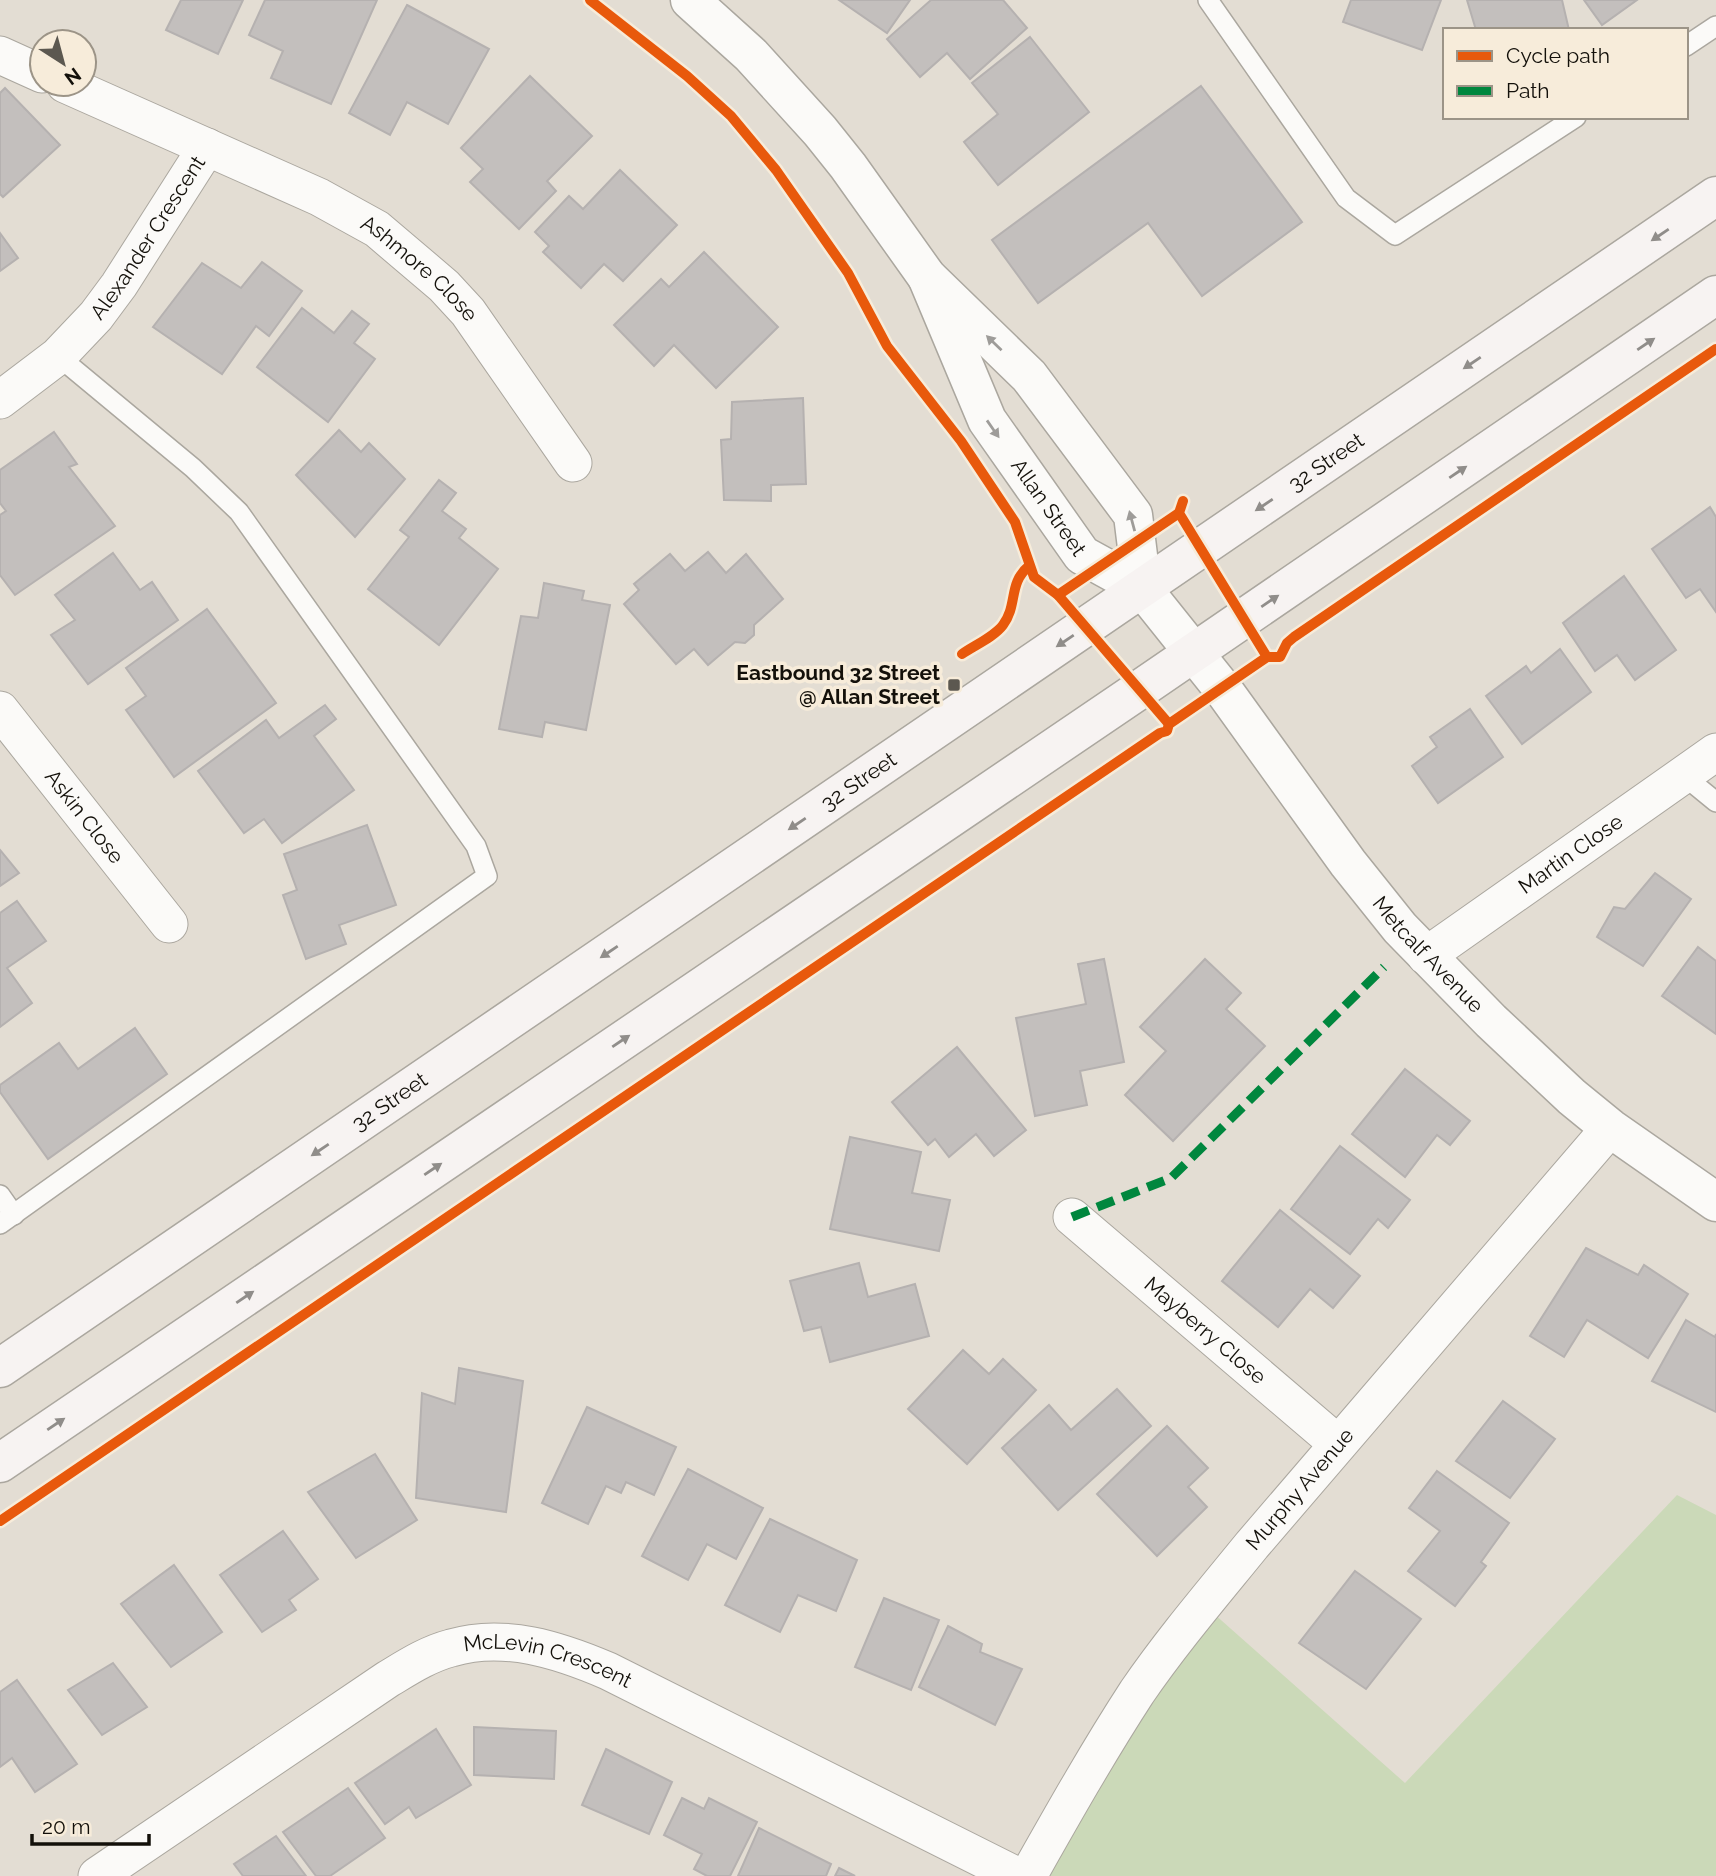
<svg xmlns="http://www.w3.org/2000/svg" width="1716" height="1876" viewBox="0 0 1716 1876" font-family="Raleway,sans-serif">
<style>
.green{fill:#cbd9b8}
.building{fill:#c3bfbd;stroke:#b5b1b0;stroke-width:2}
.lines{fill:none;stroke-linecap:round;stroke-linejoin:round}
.service-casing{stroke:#aba79f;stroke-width:22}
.minor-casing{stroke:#aba79f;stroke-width:39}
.tertiary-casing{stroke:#aba79f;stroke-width:41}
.secondary-casing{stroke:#aba79f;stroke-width:41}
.service{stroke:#fbfaf8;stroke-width:19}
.minor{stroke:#fbfaf8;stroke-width:37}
.tertiary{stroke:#fbfaf8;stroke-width:38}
.secondary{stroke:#f7f3f2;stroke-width:38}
.quiet{stroke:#00873e;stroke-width:9;stroke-dasharray:18 9;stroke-linecap:butt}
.cycleway-casing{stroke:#f7ecda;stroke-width:15}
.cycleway{stroke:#e8590c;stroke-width:10}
.oneway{fill:#908d8a}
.oneway2{fill:#9e9c99}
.poi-dot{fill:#5c5850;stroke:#f7ecda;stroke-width:2.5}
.labels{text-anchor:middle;stroke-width:7;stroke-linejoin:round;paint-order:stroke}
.street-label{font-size:21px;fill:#13100a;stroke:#f7ecda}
.poi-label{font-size:21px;font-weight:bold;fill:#13100a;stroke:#f7ecda;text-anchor:end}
</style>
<rect width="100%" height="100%" fill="#e3ddd3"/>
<polygon class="green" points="1677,1495 1716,1515 1716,1876 1028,1876 1204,1605 1405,1783"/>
<g class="building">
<polygon points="181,0 243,0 218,54 166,30"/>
<polygon points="265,0 377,0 331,104 271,78 283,51 249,35"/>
<polygon points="839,0 910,0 887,33"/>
<polygon points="931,0 1003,0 1027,28 970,79 947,53 920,77 887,39"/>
<polygon points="1351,0 1441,0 1422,50 1343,22"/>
<polygon points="1467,0 1562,0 1569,30 1476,30"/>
<polygon points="1584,0 1637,0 1602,25"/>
<polygon points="407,5 489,49 448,124 407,102 390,135 349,113"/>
<polygon points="1030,37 1089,112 998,185 964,142 998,114 972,83"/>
<polygon points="530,76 592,136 547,181 556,191 519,229 470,182 483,169 461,148"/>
<polygon points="1201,86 1302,222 1202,296 1148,223 1038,303 992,240"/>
<polygon points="5,88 60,145 3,197 0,194 0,93"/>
<polygon points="620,170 677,225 623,281 604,264 581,288 543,252 549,246 535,232 569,196 583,209"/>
<polygon points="0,233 18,258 0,271"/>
<polygon points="704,252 778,327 716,388 674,345 654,366 614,325 661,279 669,287"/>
<polygon points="262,262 302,291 269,336 256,326 222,374 153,327 202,263 241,288"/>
<polygon points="302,308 334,333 352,311 369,324 354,343 375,359 328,422 257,367"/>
<polygon points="803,398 806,484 771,485 771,501 724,500 721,440 731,439 732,402"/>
<polygon points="339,430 361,452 369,443 405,479 355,537 296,475"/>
<polygon points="54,432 77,464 69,467 115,526 15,595 0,575 0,515 6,511 0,503 0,470"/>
<polygon points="439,480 456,493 442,511 466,529 459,538 498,569 439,645 368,589 409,537 400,530"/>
<polygon points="1710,507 1716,517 1716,612 1700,589 1686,598 1652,549"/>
<polygon points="708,552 726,573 746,554 783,599 754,625 754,635 745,643 735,642 708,665 694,649 676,664 624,604 639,590 634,584 670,554 685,571"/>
<polygon points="113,553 140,590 152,582 178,620 88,684 51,635 75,620 55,595"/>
<polygon points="1624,576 1676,650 1635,680 1617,655 1595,671 1563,623"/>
<polygon points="544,583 584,591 582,600 610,605 586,730 545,722 542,737 499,729 521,616 538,618"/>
<polygon points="207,609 276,703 174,777 126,710 146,696 126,668"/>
<polygon points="1560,649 1591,692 1522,744 1486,696 1526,666 1531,673"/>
<polygon points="325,705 336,719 314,736 354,790 282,843 264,819 244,833 198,771 266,720 279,738"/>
<polygon points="1470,709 1503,757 1438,803 1412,766 1437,747 1430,737"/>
<polygon points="367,825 396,905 339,925 346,944 306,959 283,895 297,890 284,854"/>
<polygon points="0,850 19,873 0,886"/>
<polygon points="1655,873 1691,899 1643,966 1597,937 1614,907 1625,909"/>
<polygon points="17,901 46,941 7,968 32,1003 0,1027 0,913"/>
<polygon points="1698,947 1716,961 1716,1034 1662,996"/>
<polygon points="1104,959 1124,1062 1080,1071 1087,1105 1035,1116 1016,1018 1086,1004 1078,964"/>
<polygon points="1205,959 1241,993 1226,1009 1265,1046 1173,1141 1125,1095 1166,1051 1140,1027"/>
<polygon points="135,1028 167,1074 48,1159 0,1092 0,1085 59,1043 78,1069"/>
<polygon points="957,1047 1026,1130 994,1156 976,1134 949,1157 935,1139 928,1145 892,1102"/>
<polygon points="1405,1069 1470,1121 1450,1145 1437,1135 1405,1177 1352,1134"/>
<polygon points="850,1137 921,1152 912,1193 950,1200 939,1251 830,1229"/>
<polygon points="1340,1146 1410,1200 1388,1228 1378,1219 1350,1254 1291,1209"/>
<polygon points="1280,1210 1360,1276 1333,1308 1310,1289 1278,1327 1222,1281"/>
<polygon points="1586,1248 1638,1275 1644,1265 1688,1294 1648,1358 1587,1320 1564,1357 1530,1336"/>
<polygon points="859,1263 868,1297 915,1284 929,1336 830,1362 821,1327 804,1331 790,1281"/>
<polygon points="1686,1320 1715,1337 1716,1334 1716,1412 1652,1381"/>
<polygon points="963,1350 989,1374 1003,1359 1036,1390 967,1464 908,1409"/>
<polygon points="459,1368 523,1381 506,1512 416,1498 422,1393 455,1404"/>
<polygon points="1117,1389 1151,1426 1058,1510 1002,1448 1049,1405 1071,1430"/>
<polygon points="1503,1401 1555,1439 1510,1498 1456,1461"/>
<polygon points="587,1407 676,1447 654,1495 626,1482 621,1493 606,1486 588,1524 542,1503"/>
<polygon points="1167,1426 1208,1468 1188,1487 1207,1507 1157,1556 1097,1494"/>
<polygon points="375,1454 417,1520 356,1558 308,1492"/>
<polygon points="688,1469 763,1508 736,1559 707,1544 688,1580 642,1556"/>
<polygon points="1437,1471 1509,1523 1481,1562 1486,1566 1455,1606 1408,1571 1440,1531 1409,1508"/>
<polygon points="770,1519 857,1560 836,1611 798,1595 780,1632 725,1605"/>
<polygon points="283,1531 318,1579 289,1600 296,1610 262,1632 220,1575"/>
<polygon points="174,1565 222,1632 171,1667 121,1604"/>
<polygon points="1355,1571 1421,1619 1366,1689 1299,1643"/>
<polygon points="884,1598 939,1620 911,1690 855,1667"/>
<polygon points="948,1626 982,1644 980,1652 1022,1669 995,1725 919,1687"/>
<polygon points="113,1663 147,1707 102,1735 68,1690"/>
<polygon points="17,1680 77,1764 35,1792 12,1758 0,1767 0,1692"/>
<polygon points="474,1727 556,1731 554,1779 474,1775"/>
<polygon points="436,1729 471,1785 416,1818 409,1807 385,1824 355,1783"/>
<polygon points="606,1749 672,1782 649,1834 582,1805"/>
<polygon points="348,1788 385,1838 330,1876 316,1876 283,1832"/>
<polygon points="682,1798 704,1809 709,1798 757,1822 730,1876 707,1876 694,1869 702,1854 664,1835"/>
<polygon points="759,1828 831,1864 826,1876 738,1876"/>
<polygon points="276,1836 306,1876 243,1876 234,1864"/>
<polygon points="839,1868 855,1876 835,1876"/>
</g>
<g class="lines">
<defs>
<g id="service">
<polyline points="1208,0 1346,198 1395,235 1576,117"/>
<polyline points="1686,46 1716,26"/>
<polyline points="1683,775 1716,802"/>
<polyline points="0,1195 14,1215"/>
<polyline points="0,1224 487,876 476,846 239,512 193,468 58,356"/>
</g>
<g id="minor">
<polyline points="0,55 42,74"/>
<path id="s1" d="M65 84 319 197 377 229 444 286 468 312 573 463"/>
<path id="s2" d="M0 400 58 356 96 316 119 285 207 147"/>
<path id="s3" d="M0 710 169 924"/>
<path id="s4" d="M1426 956 1716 752"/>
<path id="s5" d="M1072 1217 1338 1444"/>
<path id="s6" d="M97 1876 388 1679C408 1667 428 1654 451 1648 504 1632 559 1650 608 1671L1017 1876"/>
<path id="s7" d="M1028 1876C1063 1814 1098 1752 1137 1692 1172 1641 1213 1593 1252 1545L1610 1128"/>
</g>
<g id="tertiary">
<polyline points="690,0 751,55 820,131 848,166 927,277 1029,376 1133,515 1142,588"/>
<path id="s8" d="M927 277 987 420 1082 555 1142 588 1222 688 1348 863 1400 928 1491 1021 1572 1097 1610 1128 1716 1202"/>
</g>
<g id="secondary">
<path id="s9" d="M0 1368 1716 196"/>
<polyline points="0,1463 1139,690 1716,295"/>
</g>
</defs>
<use href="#service" class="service-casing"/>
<use href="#minor" class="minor-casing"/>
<use href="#tertiary" class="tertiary-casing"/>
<use href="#secondary" class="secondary-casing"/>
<use href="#service" class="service"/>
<use href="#minor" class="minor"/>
<use href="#tertiary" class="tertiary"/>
<use href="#secondary" class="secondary"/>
<polyline class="quiet" points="1072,1217 1171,1178 1384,967"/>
<defs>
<g id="cycleway">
<polyline points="590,0 687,76 731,116 776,170 848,273 887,346 961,441 1015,522 1034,577 1058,595 1169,724"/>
<polyline points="1183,501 1179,513 1267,657"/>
<polyline points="1058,595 1179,513"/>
<path d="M962 654C975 645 994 637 1003 625 1018 605 1008 583 1029 566"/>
<polyline points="0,1521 1160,733 1167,731 1169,724 1267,657 1280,657 1287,643 1294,637 1716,349"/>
</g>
</defs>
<use href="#cycleway" class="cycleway-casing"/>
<use href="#cycleway" class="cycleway"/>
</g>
<defs><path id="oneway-solid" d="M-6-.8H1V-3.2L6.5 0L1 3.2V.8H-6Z" transform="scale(1.75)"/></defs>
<g class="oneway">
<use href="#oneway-solid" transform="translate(1660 235) rotate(146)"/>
<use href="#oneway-solid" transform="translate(1646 344) rotate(-34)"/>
<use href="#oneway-solid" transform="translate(1472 363) rotate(146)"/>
<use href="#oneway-solid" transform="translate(1458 472) rotate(-34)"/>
<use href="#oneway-solid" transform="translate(1264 505) rotate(146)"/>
<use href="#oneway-solid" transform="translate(1270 601) rotate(-34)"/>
<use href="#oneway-solid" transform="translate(1065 641) rotate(146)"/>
<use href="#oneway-solid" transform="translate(797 824) rotate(146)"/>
<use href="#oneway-solid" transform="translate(609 952) rotate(146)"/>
<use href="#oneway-solid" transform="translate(621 1041) rotate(-34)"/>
<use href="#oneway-solid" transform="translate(320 1150) rotate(146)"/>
<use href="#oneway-solid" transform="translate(433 1169) rotate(-34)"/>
<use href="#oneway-solid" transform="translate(245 1297) rotate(-34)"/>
<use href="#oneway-solid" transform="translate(56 1424) rotate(-34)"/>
</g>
<g class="oneway2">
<use href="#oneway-solid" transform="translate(994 343) rotate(-136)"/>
<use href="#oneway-solid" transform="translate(993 429) rotate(55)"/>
<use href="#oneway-solid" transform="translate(1132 521) rotate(-105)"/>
</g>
<rect class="poi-dot" x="947" y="678" width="14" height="14" rx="3.5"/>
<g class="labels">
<g class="street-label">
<text dy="7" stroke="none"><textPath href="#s2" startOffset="222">Alexander Crescent</textPath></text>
<text dy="7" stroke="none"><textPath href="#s1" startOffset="402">Ashmore Close</textPath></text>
<text dy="7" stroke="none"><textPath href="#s9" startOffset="1606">32 Street</textPath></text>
<text dy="7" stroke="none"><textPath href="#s8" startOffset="262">Allan Street</textPath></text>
<text dy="7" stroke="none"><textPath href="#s9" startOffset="1040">32 Street</textPath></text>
<text dy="7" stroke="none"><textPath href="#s3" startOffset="136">Askin Close</textPath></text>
<text dy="7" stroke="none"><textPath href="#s4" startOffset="177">Martin Close</textPath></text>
<text dy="7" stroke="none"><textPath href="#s8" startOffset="854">Metcalf Avenue</textPath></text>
<text dy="7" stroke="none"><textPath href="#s9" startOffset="472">32 Street</textPath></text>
<text dy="7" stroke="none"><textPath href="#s5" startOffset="175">Mayberry Close</textPath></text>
<text dy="7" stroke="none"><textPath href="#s7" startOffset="474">Murphy Avenue</textPath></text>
<text dy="7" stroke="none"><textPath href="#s6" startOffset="522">McLevin Crescent</textPath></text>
</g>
<g class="poi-label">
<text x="940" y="680">Eastbound 32 Street<tspan x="940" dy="24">@ Allan Street</tspan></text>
</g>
</g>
<rect x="1443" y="28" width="245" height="91" fill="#f7ecda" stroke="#9c9487" stroke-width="2"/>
<rect x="1457" y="51" width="35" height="10" fill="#e8590c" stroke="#9c9487" stroke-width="2"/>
<text x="1506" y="63" font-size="21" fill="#13100a">Cycle path</text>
<rect x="1457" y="86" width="35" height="10" fill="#00873e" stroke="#9c9487" stroke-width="2"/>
<text x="1506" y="98" font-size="21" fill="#13100a">Path</text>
<g transform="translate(63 63) rotate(144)"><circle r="33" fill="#f7ecda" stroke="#9c9487" stroke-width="2"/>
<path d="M0-5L12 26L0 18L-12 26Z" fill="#5c5850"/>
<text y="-10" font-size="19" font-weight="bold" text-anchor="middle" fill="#13100a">N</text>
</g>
<path d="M32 1834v10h117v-10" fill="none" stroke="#13100a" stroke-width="3.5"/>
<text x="42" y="1834" font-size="21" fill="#13100a" stroke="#f7ecda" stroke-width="5" paint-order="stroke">20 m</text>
</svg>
